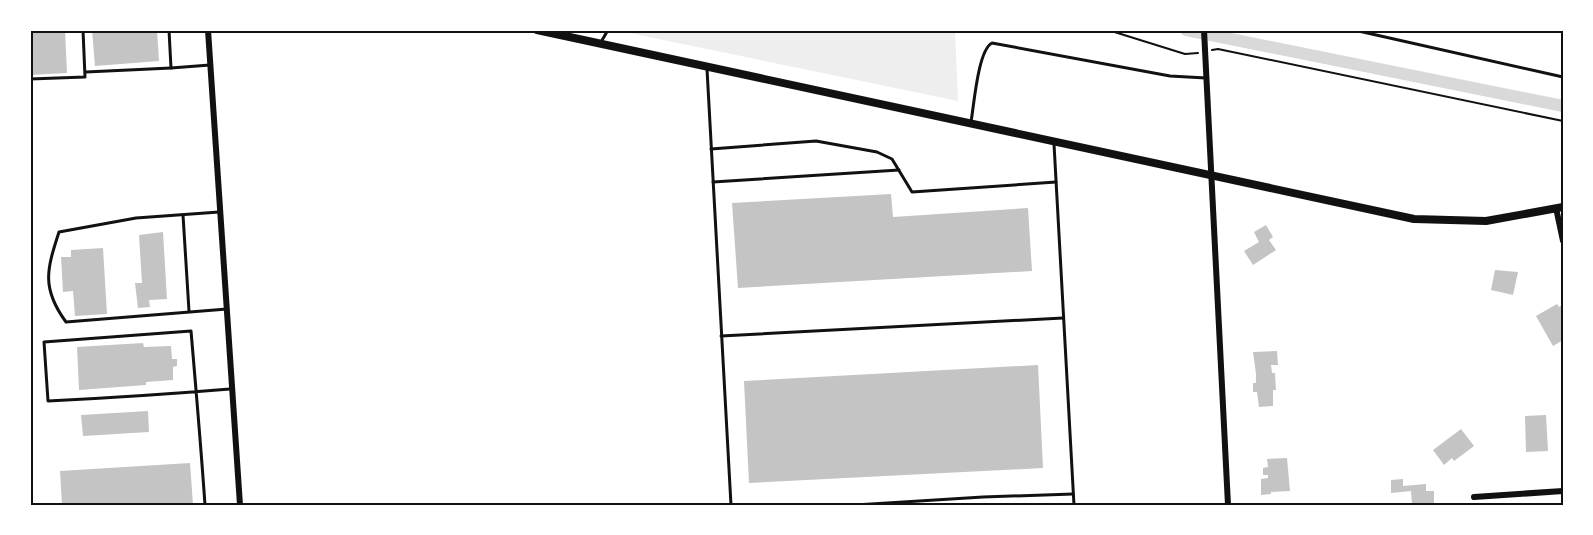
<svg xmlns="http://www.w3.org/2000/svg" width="1593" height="535" viewBox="0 0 1593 535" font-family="'PT Sans',sans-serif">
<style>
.green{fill:#eee}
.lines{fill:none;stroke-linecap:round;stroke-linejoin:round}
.canal{stroke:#d9d9d9;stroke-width:12}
.building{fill:#c4c4c4}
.path{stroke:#111;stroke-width:2}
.service{stroke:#111;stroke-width:3}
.minor{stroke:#111;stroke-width:6}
.secondary{stroke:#111;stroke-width:8}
.neatline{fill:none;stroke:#111;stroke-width:2}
</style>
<rect width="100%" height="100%" fill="#fff"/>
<polygon class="green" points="615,30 955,30 958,101"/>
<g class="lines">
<polyline class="canal" points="1186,30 1563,106"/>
</g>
<g class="building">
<polygon points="30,30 65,30 67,73 30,75"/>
<polygon points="92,30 157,30 159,61 95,66"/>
<polygon points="891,194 893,217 1028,208 1032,271 738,288 732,203"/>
<polygon points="1266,225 1273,237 1269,240 1276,250 1253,265 1244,251 1259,242 1254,232"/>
<polygon points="163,232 167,299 149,300 150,307 138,308 135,283 142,283 139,235"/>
<polygon points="103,248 107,314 75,316 73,291 63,292 61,257 71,257 71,250"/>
<polygon points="1495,270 1518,272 1513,295 1491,290"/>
<polygon points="1557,304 1559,307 1562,305 1563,306 1563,340 1553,346 1536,316"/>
<polygon points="143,343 144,347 171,346 172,359 177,359 177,366 173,367 173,380 146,382 146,385 79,390 77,347"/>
<polygon points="1277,351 1278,365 1271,365 1272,373 1275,373 1276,390 1273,390 1273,406 1259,407 1257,392 1253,392 1253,383 1256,383 1256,374 1253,352"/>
<polygon points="1038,365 1043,468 749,483 744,381"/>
<polygon points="148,411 149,432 83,436 81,415"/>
<polygon points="1546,415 1548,451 1526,452 1525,416"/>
<polygon points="1461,429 1474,446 1454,461 1452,458 1444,465 1433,450"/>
<polygon points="1287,458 1290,491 1271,492 1271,494 1261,495 1261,479 1268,478 1268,475 1263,475 1263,468 1268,467 1267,459"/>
<polygon points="190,463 193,505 62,505 60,471"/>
<polygon points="1403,479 1403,486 1426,484 1426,491 1434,491 1434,505 1412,505 1411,491 1391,493 1391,480"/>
</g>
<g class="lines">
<g class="path">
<polyline points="1108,30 1185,54 1198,53"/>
<polyline points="1212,50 1218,49 1563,121"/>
</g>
<g class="service">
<polyline points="169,30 171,68 210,65"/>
<polyline points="1354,30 1563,77"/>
<polyline points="601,42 608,30"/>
<polyline points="707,69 731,505"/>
<polyline points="86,72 171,68"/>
<polyline points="30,79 85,77 83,30"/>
<path d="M971 122C974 105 978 50 992 43L1170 76 1206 78"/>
<polyline points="1054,144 1074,505"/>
<polyline points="711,149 816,141 877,152 892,159 912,192 1056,182"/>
<polyline points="713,182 899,170"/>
<path d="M219 212 136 218 59 232C47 269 41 288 66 322L227 309"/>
<polyline points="183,215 189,311"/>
<polyline points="721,336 1063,318"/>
<path d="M205 505C201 447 196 389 191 331L44 342 48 401C109 398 170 394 230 389"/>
<polyline points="855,505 983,497 1073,494"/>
</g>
<g class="minor">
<polyline points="208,30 240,505"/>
<polyline points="1204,30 1228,505"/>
<polyline points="1556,208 1563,241"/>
<polyline points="1474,497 1563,491"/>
</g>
<polyline class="secondary" points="537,30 1414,219 1486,221 1563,207"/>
</g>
<rect width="1593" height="535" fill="none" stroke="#ffffff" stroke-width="63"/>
<rect x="32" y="32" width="1530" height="472" class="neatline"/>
</svg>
